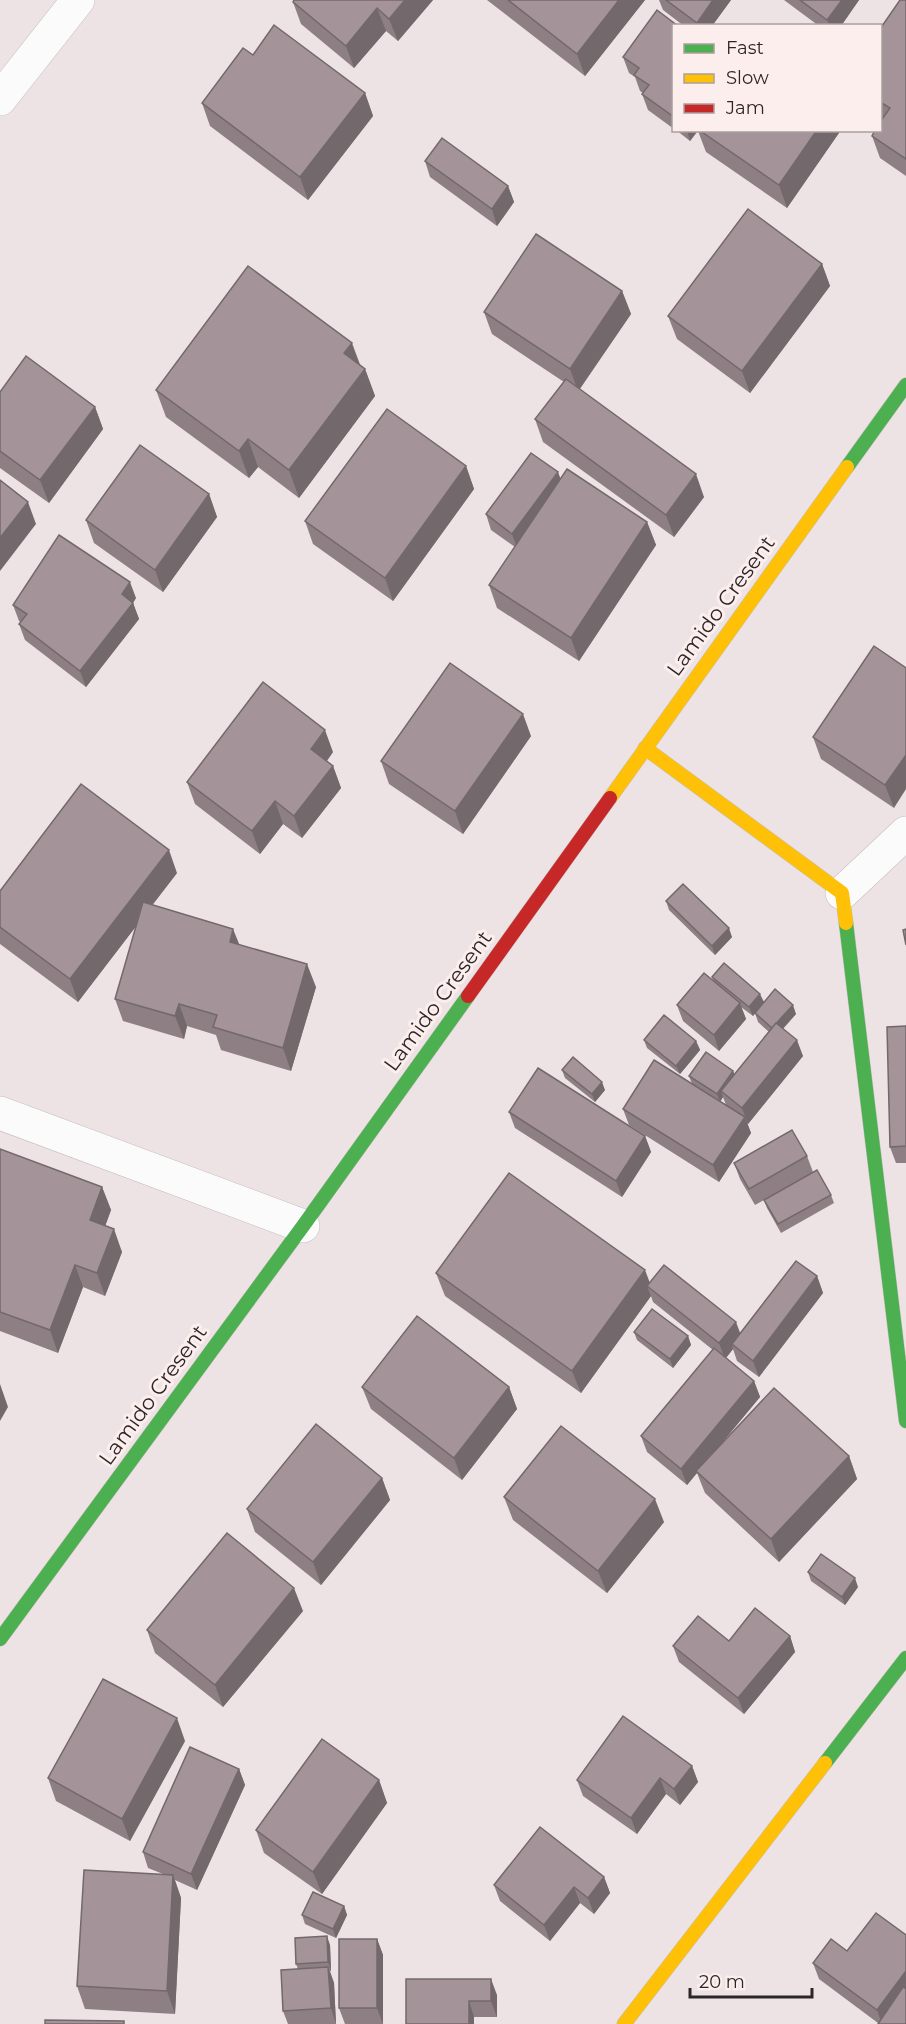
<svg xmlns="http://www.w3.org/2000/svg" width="906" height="2024" viewBox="0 0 906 2024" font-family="Montserrat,sans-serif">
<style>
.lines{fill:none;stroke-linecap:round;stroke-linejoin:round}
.street-casing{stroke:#c5bdbe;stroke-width:34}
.fast-casing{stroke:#c5bdbe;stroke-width:15}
.slow-casing{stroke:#c5bdbe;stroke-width:15}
.jam-casing{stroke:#c5bdbe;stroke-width:15}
.street{stroke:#fcfbfb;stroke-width:33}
.fast{stroke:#4caf50;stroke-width:14}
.slow{stroke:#ffc107;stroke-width:14}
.jam{stroke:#c62828;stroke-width:14}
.wall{fill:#8d7f84;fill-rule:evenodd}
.shaded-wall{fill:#73686c}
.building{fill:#a4949a;stroke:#73686c;stroke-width:1.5}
.labels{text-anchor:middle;stroke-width:6;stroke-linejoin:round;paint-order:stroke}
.street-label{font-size:21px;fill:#2d2626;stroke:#fdeeee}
</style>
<rect width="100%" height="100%" fill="#eee3e4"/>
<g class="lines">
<defs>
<g id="street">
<polyline points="0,99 78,0"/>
<polyline points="842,893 906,833"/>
<polyline points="0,1113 303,1226"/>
</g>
<g id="fast">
<polyline points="847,467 906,385"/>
<polyline points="846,923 906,1421"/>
<polyline points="0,1639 303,1226 468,996"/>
<polyline points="825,1763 906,1658"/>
</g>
<g id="slow">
<polyline points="645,748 842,893 846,923"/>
<polyline points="610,798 847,467"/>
<polyline points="624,2024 825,1763"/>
</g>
<polyline id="jam" points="468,996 610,798"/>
</defs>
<use href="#street" class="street-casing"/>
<use href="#fast" class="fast-casing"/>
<use href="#slow" class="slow-casing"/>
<use href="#jam" class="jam-casing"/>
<use href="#street" class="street"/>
<use href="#fast" class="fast"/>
<use href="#slow" class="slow"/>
<use href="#jam" class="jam"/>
</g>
<g class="wall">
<polygon points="433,0 398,41 386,31 354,68 301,24 293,2"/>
<polygon points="487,0 645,0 585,76"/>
<polygon points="659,0 731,0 712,26 684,26 663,10"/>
<polygon points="784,0 859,0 841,26 819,26"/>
<polygon points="906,0 906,176 880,158 872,136 882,120 880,119 880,29"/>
<polygon points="674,26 674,129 648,110 642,94 643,93 640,91 635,77 629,73 623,57"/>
<polygon points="253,55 365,93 373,116 308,200 210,126 202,103"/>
<polygon points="676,130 841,130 787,208 706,152 698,131 690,141"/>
<polygon points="425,161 508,186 514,202 497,226 430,177"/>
<polygon points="822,264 830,286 750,393 677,339 668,316"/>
<polygon points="622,291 631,314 580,389 704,497 674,537 543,442 535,419 564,382 492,334 484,312"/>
<polygon points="360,365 365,369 375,396 299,498 258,467 249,478 166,417 156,390"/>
<polygon points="0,392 95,407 103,429 49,503 0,468"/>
<polygon points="466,466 474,489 393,601 313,544 305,521"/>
<polygon points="560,478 647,522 656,545 579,661 497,608 489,585 515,547 491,530 486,514"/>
<polygon points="209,494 217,517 163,592 94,543 86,520"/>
<polygon points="136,598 133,603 139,619 86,687 25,640 19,624 21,622 19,621 13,605"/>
<polygon points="874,646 894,808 821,759 813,737"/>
<polygon points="531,736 463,834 389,784 381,761"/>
<polygon points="333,752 327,761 333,766 341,788 302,838 283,824 260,854 195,804 187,782"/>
<polygon points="177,873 152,905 239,944 316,987 291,1071 221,1050 216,1035 187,1026 184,1039 123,1021 115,999 136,926 78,1002 0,944 0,891"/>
<polygon points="666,901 732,937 715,955 669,910"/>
<polygon points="712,977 764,1002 753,1016 741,1007 746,1019 719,1051 683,1021 677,1005 713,981"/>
<path d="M755 1013 796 1014 783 1029 803 1056 748 1124 747 1123 751 1133 719 1182 629 1125 623 1109 692 1084 689 1076 733 1071 735 1075 769 1032 758 1022ZM723 1097 726 1105 720 1102Z"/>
<polygon points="906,1026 906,1163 896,1163 890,1147"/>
<polygon points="644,1040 696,1041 700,1050 680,1074 647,1048"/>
<polygon points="562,1070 605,1090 595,1102 565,1078"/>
<polygon points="509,1112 645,1136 651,1152 622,1197 515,1128"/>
<polygon points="0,1149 102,1187 111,1210 105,1226 122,1252 105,1296 83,1287 58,1353 0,1331"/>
<polygon points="807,1156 813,1172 831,1195 834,1203 781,1233 767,1208 764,1200 755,1205 740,1179 734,1163"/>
<polygon points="436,1273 650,1283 740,1333 817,1276 823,1293 759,1377 737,1361 733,1349 726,1358 754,1381 760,1397 715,1451 849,1456 857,1479 779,1562 705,1493 697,1473 687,1485 647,1452 641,1436 713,1350 653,1302 651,1296 581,1393 445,1296"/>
<polygon points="634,1332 688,1336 691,1345 673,1368 637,1340"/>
<polygon points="362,1387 509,1387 517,1409 462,1480 371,1409"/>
<polygon points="382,1478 390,1500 321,1585 255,1532 247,1509"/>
<polygon points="504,1497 664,1522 607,1593 513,1520"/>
<polygon points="808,1572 858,1587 845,1605 811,1581"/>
<polygon points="303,1611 223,1707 155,1653 147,1630"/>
<polygon points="790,1636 795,1652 744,1714 679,1662 673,1646"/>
<polygon points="185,1741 130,1841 56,1801 48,1778"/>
<polygon points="692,1766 698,1782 680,1805 666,1794 637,1834 583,1796 577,1780"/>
<polygon points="239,1769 245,1785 197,1890 175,1880 181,1898 175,2014 85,2009 77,1986 163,1874 148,1868 143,1852"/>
<polygon points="379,1780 387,1803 322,1894 264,1853 256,1830"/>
<polygon points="604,1877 610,1893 594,1914 580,1903 550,1941 500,1901 494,1885"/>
<polygon points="344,1906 347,1915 336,1938 305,1924 302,1915"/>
<polygon points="377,1939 383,1955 383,2024 345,2024 339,2008"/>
<polygon points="330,1945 331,1971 330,1971 334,1983 336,2024 288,2024 283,2011 298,1969 296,1964"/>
<polygon points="813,1963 906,2024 878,2023 819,1979"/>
<polygon points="406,1979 497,1995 497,2017 474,2017"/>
</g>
<g class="shaded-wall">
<polygon points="405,0 433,0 398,41 389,19"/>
<polygon points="619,0 645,0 585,76 577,54"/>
<polygon points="713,0 731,0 712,26 698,26 697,23"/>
<polygon points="842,0 859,0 841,26 830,26 827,20"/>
<polygon points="377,8 386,31 354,68 346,46"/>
<polygon points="365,93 373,116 308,200 300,177"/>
<polygon points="687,130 698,130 690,141"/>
<polygon points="817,130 841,130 787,208 779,185"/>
<polygon points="508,186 514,202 497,226 492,209"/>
<polygon points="822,264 830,286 750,393 742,371"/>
<polygon points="622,291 631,314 578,391 570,369"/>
<polygon points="352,343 362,370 344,353"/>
<polygon points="365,369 375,396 299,498 289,470"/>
<polygon points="95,407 103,429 49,503 40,480"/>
<polygon points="248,439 258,467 249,478 239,451"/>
<polygon points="466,466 474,489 393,601 385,578"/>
<polygon points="558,472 564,488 518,550 512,534"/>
<polygon points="696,474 704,497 674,537 666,515"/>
<polygon points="209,494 217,517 163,592 155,570"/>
<polygon points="28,502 36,524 0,571 0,538"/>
<polygon points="647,522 656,545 579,661 571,638"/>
<polygon points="130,582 136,598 128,610 133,603 139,619 86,687 80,671 122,594"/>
<polygon points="523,714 531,736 463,834 455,811"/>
<polygon points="325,730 333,752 319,771 311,749"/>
<polygon points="906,755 906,789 894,808 885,785"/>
<polygon points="333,766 341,788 302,838 294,816"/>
<polygon points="275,801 283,824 260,854 252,831"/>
<polygon points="169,850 177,873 78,1002 70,979"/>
<polygon points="729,928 732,937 715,955 712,946"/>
<polygon points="233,929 242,951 230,942"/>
<polygon points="307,964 316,987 291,1071 283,1048"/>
<polygon points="760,994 764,1002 753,1016 749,1007"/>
<polygon points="740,1003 746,1019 719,1051 714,1035"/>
<polygon points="179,1004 187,1026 184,1039 175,1016"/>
<polygon points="793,1005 796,1014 775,1037 772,1028"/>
<polygon points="797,1040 803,1056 748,1124 742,1108"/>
<polygon points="696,1041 700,1050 680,1074 676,1066"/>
<polygon points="733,1071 736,1079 721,1091 723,1097 720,1102 717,1094"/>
<polygon points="602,1082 605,1090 595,1102 592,1094"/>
<polygon points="745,1117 751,1133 719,1182 713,1165"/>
<polygon points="645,1136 651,1152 622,1197 616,1181"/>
<polygon points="102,1187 111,1210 99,1243 90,1220"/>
<polygon points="114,1229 122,1252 105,1296 97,1273"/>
<polygon points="75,1265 83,1287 58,1353 50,1330"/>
<polygon points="645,1270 653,1291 647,1286 651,1296 581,1393 572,1371"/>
<polygon points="817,1276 823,1293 759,1377 753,1361"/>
<polygon points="736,1322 742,1338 732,1344 733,1349 725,1359 719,1343"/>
<polygon points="688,1336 691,1345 673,1368 670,1359"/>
<polygon points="754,1381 760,1397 687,1485 681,1469"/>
<polygon points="0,1384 8,1407 0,1421"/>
<polygon points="509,1387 517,1409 462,1480 454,1458"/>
<polygon points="849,1456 857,1479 779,1562 771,1539"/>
<polygon points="382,1478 390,1500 321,1585 313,1562"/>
<polygon points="655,1499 664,1522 607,1593 598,1571"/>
<polygon points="855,1578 858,1587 845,1605 842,1597"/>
<polygon points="294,1588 303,1611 223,1707 215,1685"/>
<polygon points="790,1636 795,1652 744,1714 738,1698"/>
<polygon points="177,1718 185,1741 130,1841 122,1819"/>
<polygon points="692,1766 698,1782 680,1805 674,1789"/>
<polygon points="239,1769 245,1785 197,1890 191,1874"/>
<polygon points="660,1778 666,1794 637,1834 631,1818"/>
<polygon points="379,1780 387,1803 322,1894 313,1872"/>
<polygon points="173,1875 181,1898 175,2014 167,1991"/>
<polygon points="604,1877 610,1893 594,1914 588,1898"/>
<polygon points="574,1887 580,1903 550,1941 544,1925"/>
<polygon points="344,1906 347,1915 336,1938 333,1929"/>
<polygon points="327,1936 330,1945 331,1971 328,1962"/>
<polygon points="377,1939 383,1955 383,2024 377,2008"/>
<polygon points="328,1967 334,1983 336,2024 331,2008"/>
<polygon points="906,1971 906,1995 882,2024 877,2010"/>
<polygon points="491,1979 497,1995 497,2017 491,2001"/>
<polygon points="469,2001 474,2017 474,2024 469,2024"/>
</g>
<g class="building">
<polygon points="294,0 405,0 389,19 377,8 346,46 293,2"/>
<polygon points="508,0 619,0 577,54"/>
<polygon points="666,0 713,0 697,23"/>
<polygon points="800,0 842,0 827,20"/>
<polygon points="900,0 906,0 906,159 872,136 875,130 880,130 880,122 890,108 880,102 880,29"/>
<polygon points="657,10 678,26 674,26 674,117 642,94 649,85 634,75 639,68 623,57"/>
<polygon points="274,25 365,93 300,177 202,103 243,48 253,55"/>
<polygon points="699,130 817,130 779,185"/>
<polygon points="442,138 508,186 492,209 425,161"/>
<polygon points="748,209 822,264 742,371 668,316"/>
<polygon points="536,234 622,291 570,369 484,312"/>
<polygon points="248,266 352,343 344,353 365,369 289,470 248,439 239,451 156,390"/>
<polygon points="26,356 95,407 40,480 0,451 0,392"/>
<polygon points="566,379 696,474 666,515 535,419"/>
<polygon points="387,409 466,466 385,578 305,521"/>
<polygon points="140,445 209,494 155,570 86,520"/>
<polygon points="531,453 558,472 512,534 486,514"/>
<polygon points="567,469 647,522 571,638 489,585"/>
<polygon points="0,480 28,502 0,538"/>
<polygon points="59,535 130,582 122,594 133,603 80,671 19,624 27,614 13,605"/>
<polygon points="874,646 906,668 906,755 885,785 813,737"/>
<polygon points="450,663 523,714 455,811 381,761"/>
<polygon points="263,682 325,730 311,749 333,766 294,816 275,801 252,831 187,782"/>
<polygon points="81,784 169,850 70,979 0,927 0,891"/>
<polygon points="683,884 729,928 712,946 666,901"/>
<polygon points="143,902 233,929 230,942 307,964 283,1048 213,1027 217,1015 179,1004 175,1016 115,999"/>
<polygon points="906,929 906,945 903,930"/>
<polygon points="724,963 760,994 749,1007 712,977"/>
<polygon points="704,973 740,1003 714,1035 677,1005"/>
<polygon points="775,989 793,1005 772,1028 755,1013"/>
<polygon points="664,1015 696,1041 676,1066 644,1040"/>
<polygon points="776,1023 797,1040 742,1108 721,1091"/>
<polygon points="906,1026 906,1146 890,1147 887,1027"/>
<polygon points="706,1052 733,1071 717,1094 689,1076"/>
<polygon points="573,1057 602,1082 592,1094 562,1070"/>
<polygon points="654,1060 745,1117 713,1165 623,1109"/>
<polygon points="538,1068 645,1136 616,1181 509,1112"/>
<polygon points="792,1130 807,1156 749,1189 734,1163"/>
<polygon points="0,1149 102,1187 90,1220 114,1229 97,1273 75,1265 50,1330 0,1312"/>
<polygon points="817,1170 831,1195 778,1224 764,1200"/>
<polygon points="509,1173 645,1270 572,1371 436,1273"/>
<polygon points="796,1261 817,1276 753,1361 732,1344"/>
<polygon points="664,1265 736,1322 719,1343 647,1286"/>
<polygon points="652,1309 688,1336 670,1359 634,1332"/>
<polygon points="417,1316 509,1387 454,1458 362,1387"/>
<polygon points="714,1348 754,1381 681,1469 641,1436"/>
<polygon points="774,1388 849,1456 771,1539 696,1471"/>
<polygon points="316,1424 382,1478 313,1562 247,1509"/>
<polygon points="561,1426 655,1499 598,1571 504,1497"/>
<polygon points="227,1533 294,1588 215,1685 147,1630"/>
<polygon points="821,1554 855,1578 842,1597 808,1572"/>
<polygon points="755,1608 790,1636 738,1698 673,1646 698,1616 729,1641"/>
<polygon points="103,1679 177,1718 122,1819 48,1778"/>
<polygon points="623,1716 692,1766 674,1789 660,1778 631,1818 577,1780"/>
<polygon points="322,1739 379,1780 313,1872 256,1830"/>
<polygon points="190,1747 239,1769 191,1874 143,1852"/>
<polygon points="540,1827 604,1877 588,1898 574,1887 544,1925 494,1885"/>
<polygon points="84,1870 173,1875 167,1991 77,1986"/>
<polygon points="313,1892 344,1906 333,1929 302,1915"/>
<polygon points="876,1913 906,1935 906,1971 877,2010 813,1963 831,1939 847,1951"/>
<polygon points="327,1936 328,1962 296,1964 295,1938"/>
<rect x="339" y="1939" width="38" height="69"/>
<polygon points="328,1967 331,2008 283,2011 281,1970"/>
<polygon points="406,1979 491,1979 491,2001 469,2001 469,2024 406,2024"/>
<polygon points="903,1987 906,1989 906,2024 878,2024"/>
<polygon points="45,2020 124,2021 124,2024 45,2024"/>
</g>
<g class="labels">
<g class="street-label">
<text transform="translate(721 606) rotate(-54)" y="7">Lamido Cresent</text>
<text transform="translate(438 1001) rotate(-54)" y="7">Lamido Cresent</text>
<text transform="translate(153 1395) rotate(-54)" y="7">Lamido Cresent</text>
</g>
</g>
<rect x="672" y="24" width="210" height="108" fill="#fdeeee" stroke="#aa9e9e" stroke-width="1.5"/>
<rect x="684" y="44" width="30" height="9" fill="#4caf50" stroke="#aa9e9e" stroke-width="1.5"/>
<text x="726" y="54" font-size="18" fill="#2d2626">Fast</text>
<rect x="684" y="74" width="30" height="9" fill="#ffc107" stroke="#aa9e9e" stroke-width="1.5"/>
<text x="726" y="84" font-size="18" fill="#2d2626">Slow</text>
<rect x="684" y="104" width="30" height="9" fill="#c62828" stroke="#aa9e9e" stroke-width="1.5"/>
<text x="726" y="114" font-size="18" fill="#2d2626">Jam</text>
<path d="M690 1988v9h122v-9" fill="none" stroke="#2d2626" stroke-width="3"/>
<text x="699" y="1988" font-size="18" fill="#2d2626" stroke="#fdeeee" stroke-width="4.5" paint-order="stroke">20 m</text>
</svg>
